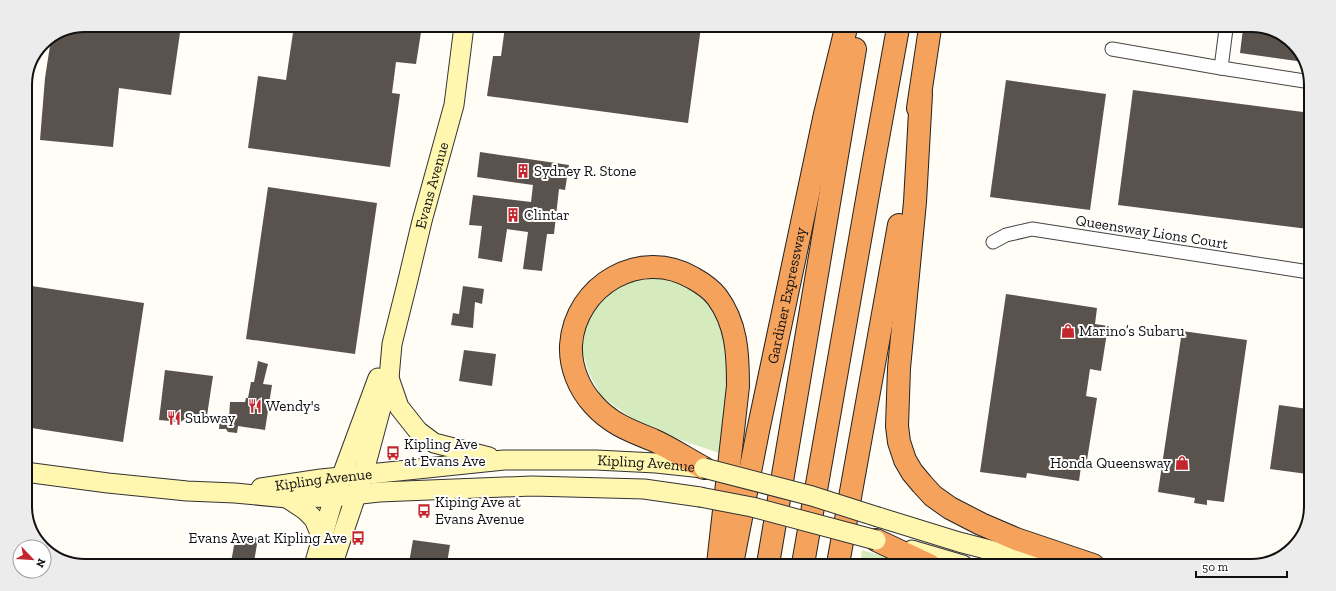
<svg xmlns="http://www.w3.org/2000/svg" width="1336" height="591" viewBox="0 0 1336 591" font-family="'Zilla Slab',serif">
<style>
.green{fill:#d5ebbd}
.building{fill:#5a524d}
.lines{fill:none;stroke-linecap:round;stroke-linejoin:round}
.street-casing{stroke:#444;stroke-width:15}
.secondary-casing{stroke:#333;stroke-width:21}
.highway-casing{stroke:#222;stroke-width:24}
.street{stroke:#fff;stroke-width:13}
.secondary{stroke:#fff6b0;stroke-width:19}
.highway{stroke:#f5a25d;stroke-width:22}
.secondary-bridge-casing{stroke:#333;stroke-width:21;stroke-linecap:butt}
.secondary-bridge{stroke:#fff6b0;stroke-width:19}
.labels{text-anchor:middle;stroke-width:4;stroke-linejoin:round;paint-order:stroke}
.poi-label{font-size:15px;fill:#111;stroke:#fff;text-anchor:start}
.street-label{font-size:15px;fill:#111;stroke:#fff}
.rim{fill:none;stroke:#111;stroke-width:2}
</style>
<rect width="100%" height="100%" fill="#fffdf5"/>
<g class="green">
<polygon points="665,273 709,298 722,319 731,378 719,453 660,433 634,420 601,396 589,373 582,351 586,323 598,301 615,285"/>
<polygon points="862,550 907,563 909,565 860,565"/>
</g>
<g class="building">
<polygon points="85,25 173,25 181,26 171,95 119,88 113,147 40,140 45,78 51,39"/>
<polygon points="294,26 422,26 416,64 396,62 392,93 400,94 390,167 248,148 258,76 286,80"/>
<polygon points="505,27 701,27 688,123 487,96 493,56 501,56"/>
<polygon points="1243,29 1274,29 1301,51 1304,62 1240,53"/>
<polygon points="1006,80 1106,94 1090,210 990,197"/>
<polygon points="1133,90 1311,113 1308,229 1118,205"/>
<polygon points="480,152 569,165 565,190 559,189 554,234 547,234 542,271 523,269 528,232 507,229 502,262 478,258 482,226 469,225 473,195 531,202 533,185 477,177"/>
<polygon points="268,187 377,203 355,354 246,339"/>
<polygon points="25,285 144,303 123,442 25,427"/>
<polygon points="463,286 484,289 482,304 475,302 473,328 451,325 453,313 459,314"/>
<polygon points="1006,294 1097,308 1095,324 1108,326 1101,371 1090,369 1086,396 1097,398 1087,460 1082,459 1079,481 1027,473 1026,478 980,472"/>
<polygon points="1182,331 1247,340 1224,502 1207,500 1207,505 1194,503 1195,498 1158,492"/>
<polygon points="464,350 496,354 492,386 459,381"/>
<polygon points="258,361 268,364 263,384 272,385 265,430 238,426 237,433 228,432 226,429 219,429 220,418 229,419 230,402 245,402 246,398 248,398 251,382 254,382"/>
<polygon points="165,370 213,376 206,422 183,420 181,422 159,420"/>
<polygon points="1279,405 1308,409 1307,474 1270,469"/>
<polygon points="236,535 258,538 254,562 231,562"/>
<polygon points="413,540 450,545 447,563 409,563"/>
</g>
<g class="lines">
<defs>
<g id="street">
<polyline points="1112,49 1221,68 1311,82"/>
<polyline points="1221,68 1226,29"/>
<polyline points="993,242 1006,235 1032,229 1309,272"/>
</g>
<g id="secondary">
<polyline points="389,378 399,407 418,431 434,443 489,457"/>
<polyline points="25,472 108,483 187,491 235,493 287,498 334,497 379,492 532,486 644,489 700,497"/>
<path id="s1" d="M261 488 321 479 504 460H596L656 463 703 468"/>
<polyline points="287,498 305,510 314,519 322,538"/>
<polyline points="878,517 959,542 1047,565"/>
<polyline points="912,550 963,565"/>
<polyline points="315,562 334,497 378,378"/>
<path id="s2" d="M333 563 363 475 389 378 392 344 407 284 422 221 454 105 464 26"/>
</g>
<g id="highway">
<polyline points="921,94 915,202 899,368 897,426 899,442 905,460 912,472 922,484 933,496 950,508 981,524 1016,539 1093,565"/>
<polyline points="918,108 930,28"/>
<path d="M704 468C687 459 671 448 653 440 631 431 611 424 594 405 579 389 570 367 571 345 575 285 641 247 693 278 702 283 711 289 717 297 737 324 738 354 738 386L718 564"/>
<polyline points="876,540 929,565"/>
<path id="s3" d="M732 564 758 431 825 114 846 28"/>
<polyline points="768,564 855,49"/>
<polyline points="803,564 874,160 898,28"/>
<polyline points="838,564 899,225"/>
</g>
</defs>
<use href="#street" class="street-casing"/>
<use href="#secondary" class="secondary-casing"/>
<use href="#highway" class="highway-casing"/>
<use href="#street" class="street"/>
<use href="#secondary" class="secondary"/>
<use href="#highway" class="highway"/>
<defs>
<g id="secondary-bridge">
<polyline points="704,468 812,496 878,517"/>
<polyline points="700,497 752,507 876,540"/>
</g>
</defs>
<use href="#secondary-bridge" class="secondary-bridge-casing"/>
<use href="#secondary-bridge" class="secondary-bridge"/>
</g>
<defs>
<symbol id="building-bare" viewBox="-9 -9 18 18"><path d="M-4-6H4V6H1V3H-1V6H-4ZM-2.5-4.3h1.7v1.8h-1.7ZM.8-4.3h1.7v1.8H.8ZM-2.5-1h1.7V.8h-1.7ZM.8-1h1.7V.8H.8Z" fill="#c4262e" stroke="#fff" stroke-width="2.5" paint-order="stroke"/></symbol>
<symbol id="shop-bare" viewBox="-9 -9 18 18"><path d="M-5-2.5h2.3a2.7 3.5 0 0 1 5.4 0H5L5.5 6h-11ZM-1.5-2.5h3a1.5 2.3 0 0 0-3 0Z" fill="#c4262e" stroke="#fff" stroke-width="2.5" paint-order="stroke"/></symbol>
<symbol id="restaurant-bare" viewBox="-9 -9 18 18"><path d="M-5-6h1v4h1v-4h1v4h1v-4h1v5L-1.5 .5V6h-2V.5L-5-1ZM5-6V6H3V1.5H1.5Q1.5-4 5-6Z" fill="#c4262e" stroke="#fff" stroke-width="2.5" paint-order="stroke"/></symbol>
<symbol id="bus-bare" viewBox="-9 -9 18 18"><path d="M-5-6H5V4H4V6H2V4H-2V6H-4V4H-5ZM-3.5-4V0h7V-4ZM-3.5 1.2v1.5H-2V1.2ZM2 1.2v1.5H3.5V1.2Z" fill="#c4262e" stroke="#fff" stroke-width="2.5" paint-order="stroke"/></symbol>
</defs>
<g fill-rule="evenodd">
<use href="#building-bare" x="513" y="161" width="20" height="20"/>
<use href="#building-bare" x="503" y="205" width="20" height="20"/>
<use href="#shop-bare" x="1058" y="321" width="20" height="20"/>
<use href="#restaurant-bare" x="245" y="396" width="20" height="20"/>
<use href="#restaurant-bare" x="164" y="408" width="20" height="20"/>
<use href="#bus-bare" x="383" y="443" width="20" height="20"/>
<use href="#shop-bare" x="1172" y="453" width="20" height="20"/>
<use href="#bus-bare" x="414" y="501" width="20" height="20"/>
<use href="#bus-bare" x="348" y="528" width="20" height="20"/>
</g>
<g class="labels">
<g class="poi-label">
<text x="534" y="176">Sydney R. Stone</text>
<text x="524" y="220">Clintar</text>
<text x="1079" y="336">Marino’s Subaru</text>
<text x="266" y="411">Wendy's</text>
<text x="185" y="423">Subway</text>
<text x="404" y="449">Kipling Ave<tspan x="404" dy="17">at Evans Ave</tspan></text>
<text x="1171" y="468" text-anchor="end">Honda Queensway</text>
<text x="435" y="507">Kiping Ave at<tspan x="435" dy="17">Evans Avenue</tspan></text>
<text x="347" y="543" text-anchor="end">Evans Ave at Kipling Ave</text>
</g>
<g class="street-label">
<text dy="5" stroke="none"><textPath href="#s2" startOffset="391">Evans Avenue</textPath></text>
<text transform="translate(1152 232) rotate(9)" y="5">Queensway Lions Court</text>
<text dy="5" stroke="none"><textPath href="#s3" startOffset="274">Gardiner Expressway</textPath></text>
<text dy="5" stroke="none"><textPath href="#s1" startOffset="387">Kipling Avenue</textPath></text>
<text dy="5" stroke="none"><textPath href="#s1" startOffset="63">Kipling Avenue</textPath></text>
</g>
</g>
<path d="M0 0H1336V591H0ZM85 32H1251A53 53 0 0 1 1304 85V506A53 53 0 0 1 1251 559H85A53 53 0 0 1 32 506V85A53 53 0 0 1 85 32Z" fill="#ececec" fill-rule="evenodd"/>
<path class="rim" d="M85 32H1251A53 53 0 0 1 1304 85V506A53 53 0 0 1 1251 559H85A53 53 0 0 1 32 506V85A53 53 0 0 1 85 32Z"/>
<g transform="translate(32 559) rotate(115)"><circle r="19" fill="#ffffff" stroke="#a0a0a0"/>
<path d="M0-3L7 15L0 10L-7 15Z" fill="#c4262e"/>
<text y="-6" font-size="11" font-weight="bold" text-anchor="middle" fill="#111111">N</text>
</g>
<path d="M1196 571v6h91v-6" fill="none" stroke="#111111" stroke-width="2"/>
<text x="1202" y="571" font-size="12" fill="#111111" stroke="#ffffff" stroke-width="3" paint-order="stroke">50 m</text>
</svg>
